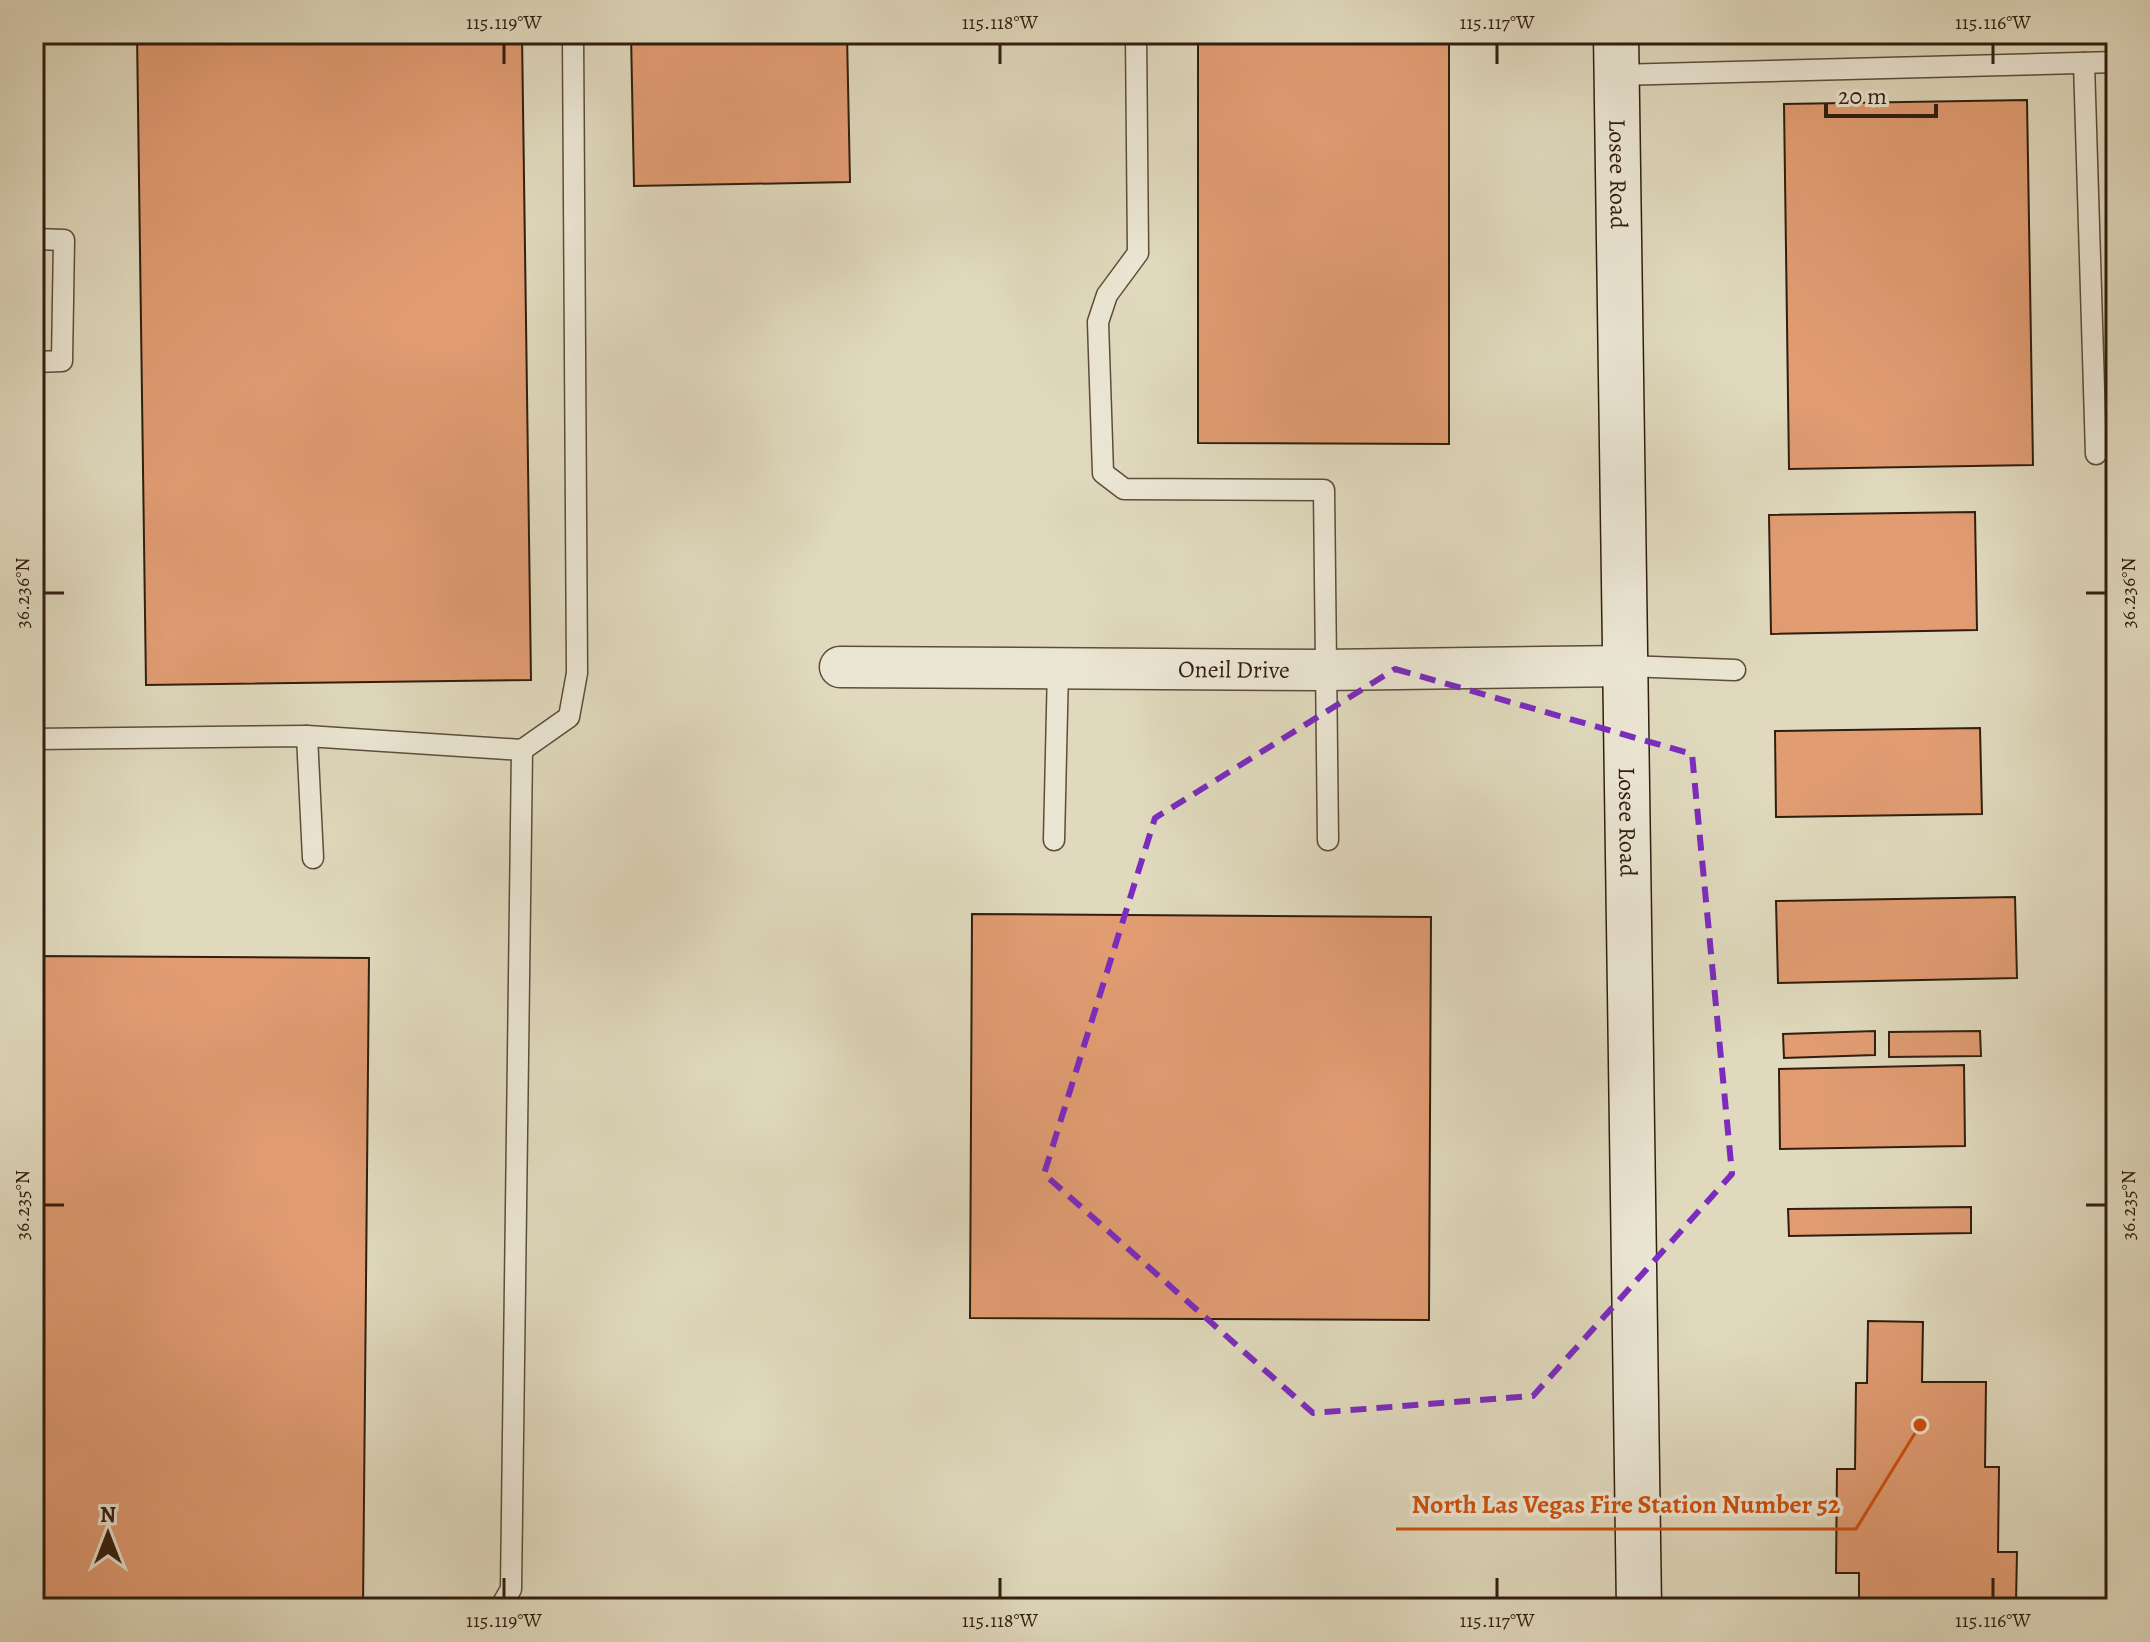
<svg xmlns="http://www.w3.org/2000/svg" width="2150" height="1642" viewBox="0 0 2150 1642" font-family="Alegreya,serif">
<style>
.building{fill:#e19c72;stroke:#311e0f;stroke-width:2}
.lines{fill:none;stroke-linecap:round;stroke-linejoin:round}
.service-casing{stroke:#5d4d3a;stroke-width:23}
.minor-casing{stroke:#5d4d3a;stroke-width:43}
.secondary-casing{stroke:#311e0f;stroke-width:47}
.service{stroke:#ebe6d4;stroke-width:20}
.minor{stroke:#ebe6d4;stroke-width:40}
.secondary{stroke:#ebe6d4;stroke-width:44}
.marked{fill:none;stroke:#7b2cbf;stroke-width:6;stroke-dasharray:16 10;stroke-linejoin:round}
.ticks{fill:none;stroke:#311e0f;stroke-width:3}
.labels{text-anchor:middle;stroke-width:7;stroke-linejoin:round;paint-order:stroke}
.street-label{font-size:24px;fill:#311e0f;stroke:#ebe6d4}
.leader{fill:none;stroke:#cd500c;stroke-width:3}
.callout-dot{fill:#cd500c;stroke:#ebe6d4;stroke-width:3}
.callout-label{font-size:26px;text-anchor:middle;font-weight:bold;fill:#cd500c;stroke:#ebe6d4;stroke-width:7;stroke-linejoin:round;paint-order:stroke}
.neatline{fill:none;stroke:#311e0f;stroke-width:3}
.ticks-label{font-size:20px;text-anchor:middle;fill:#311e0f}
</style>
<rect width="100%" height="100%" fill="#e0d9bd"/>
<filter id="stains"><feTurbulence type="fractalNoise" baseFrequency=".0025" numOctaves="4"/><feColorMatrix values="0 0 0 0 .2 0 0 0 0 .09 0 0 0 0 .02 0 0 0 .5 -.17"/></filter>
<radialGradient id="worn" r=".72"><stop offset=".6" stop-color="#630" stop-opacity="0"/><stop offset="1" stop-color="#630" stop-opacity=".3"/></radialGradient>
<g class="building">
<polygon points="137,34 522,34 531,680 146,685"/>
<polygon points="631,34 847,34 850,182 634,186"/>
<polygon points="1198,34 1449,34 1449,444 1198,443"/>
<polygon points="2027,100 2033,465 1789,469 1784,104"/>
<polygon points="1975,512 1977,630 1771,634 1769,515"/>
<polygon points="1980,728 1982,814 1776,817 1775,731"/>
<polygon points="2015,897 2017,978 1778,983 1776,901"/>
<polygon points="972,914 1431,917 1429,1320 970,1318"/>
<polygon points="34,956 369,958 363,1608 34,1608"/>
<polygon points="1875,1031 1875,1055 1784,1058 1783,1034"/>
<polygon points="1980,1031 1981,1056 1889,1057 1889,1032"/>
<polygon points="1964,1065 1965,1146 1780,1149 1779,1069"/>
<polygon points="1971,1207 1971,1233 1789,1236 1788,1209"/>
<polygon points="1868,1321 1923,1322 1922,1382 1986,1382 1985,1467 1999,1467 1998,1552 2017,1552 2016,1603 1859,1601 1859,1573 1836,1573 1837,1469 1855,1469 1856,1383 1867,1383"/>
</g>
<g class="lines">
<defs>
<g id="service">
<polyline points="1136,34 1138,253 1107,295 1098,322 1103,473 1124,489 1324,490 1328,840"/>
<polyline points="2084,63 2096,454"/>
<polyline points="1617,75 2116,62"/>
<polyline points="34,239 64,240 62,361 34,362"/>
<polyline points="1626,666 1735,670"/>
<polyline points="307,736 313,858"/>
<polyline points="34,739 307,736 522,750 569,717 577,673 573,34"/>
<polyline points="1054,840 1058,668"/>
<polyline points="500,1608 511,1589 522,750"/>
</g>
<g id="minor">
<path id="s1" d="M840 667 1324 670 1626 666"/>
</g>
<g id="secondary">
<path id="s2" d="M1616 34 1639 1608"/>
</g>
</defs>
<use href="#service" class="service-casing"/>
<use href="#minor" class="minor-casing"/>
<use href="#secondary" class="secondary-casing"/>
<use href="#service" class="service"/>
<use href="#minor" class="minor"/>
<use href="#secondary" class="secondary"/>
</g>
<path class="marked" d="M1395 669 1692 754 1732 1174 1533 1396 1313 1413 1044 1174 1155 818Z"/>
<path class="ticks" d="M504 44V64M1000 44V64M1497 44V64M1993 44V64M44 593H64M2086 593H2106M44 1205H64M2086 1205H2106M504 1578V1598M1000 1578V1598M1497 1578V1598M1993 1578V1598"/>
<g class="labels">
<g class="street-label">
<text dy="8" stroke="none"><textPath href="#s2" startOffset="140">Losee Road</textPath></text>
<text dy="8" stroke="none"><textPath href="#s1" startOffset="394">Oneil Drive</textPath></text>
<text dy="8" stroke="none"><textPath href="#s2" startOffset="788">Losee Road</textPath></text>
</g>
</g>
<path class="leader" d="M1920 1425L1856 1529H1396"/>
<circle class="callout-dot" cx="1920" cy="1425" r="8"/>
<g class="callout-label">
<text x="1626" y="1513">North Las Vegas Fire Station Number 52</text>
</g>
<rect width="2150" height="1642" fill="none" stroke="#e0d9bd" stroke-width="88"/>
<g transform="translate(108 1534)" stroke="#ebe6d4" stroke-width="6" paint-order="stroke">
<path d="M0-6L14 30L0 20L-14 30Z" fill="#311e0f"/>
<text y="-12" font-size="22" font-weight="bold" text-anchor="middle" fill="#311e0f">N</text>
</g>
<path d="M1826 104v12h110v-12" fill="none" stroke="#311e0f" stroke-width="4"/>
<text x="1838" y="104" font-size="24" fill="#311e0f" stroke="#ebe6d4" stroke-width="6" paint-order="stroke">20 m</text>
<rect x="44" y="44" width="2062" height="1554" class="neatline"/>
<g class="ticks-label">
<text x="504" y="29">115.119°W</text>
<text x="1000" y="29">115.118°W</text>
<text x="1497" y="29">115.117°W</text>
<text x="1993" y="29">115.116°W</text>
<text transform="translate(22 593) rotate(-90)" y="7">36.236°N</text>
<text transform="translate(2128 593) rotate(-90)" y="7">36.236°N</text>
<text transform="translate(22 1205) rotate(-90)" y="7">36.235°N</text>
<text transform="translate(2128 1205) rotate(-90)" y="7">36.235°N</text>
<text x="504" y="1627">115.119°W</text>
<text x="1000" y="1627">115.118°W</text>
<text x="1497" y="1627">115.117°W</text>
<text x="1993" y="1627">115.116°W</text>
</g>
<rect width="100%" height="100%" filter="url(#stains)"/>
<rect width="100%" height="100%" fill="url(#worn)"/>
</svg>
